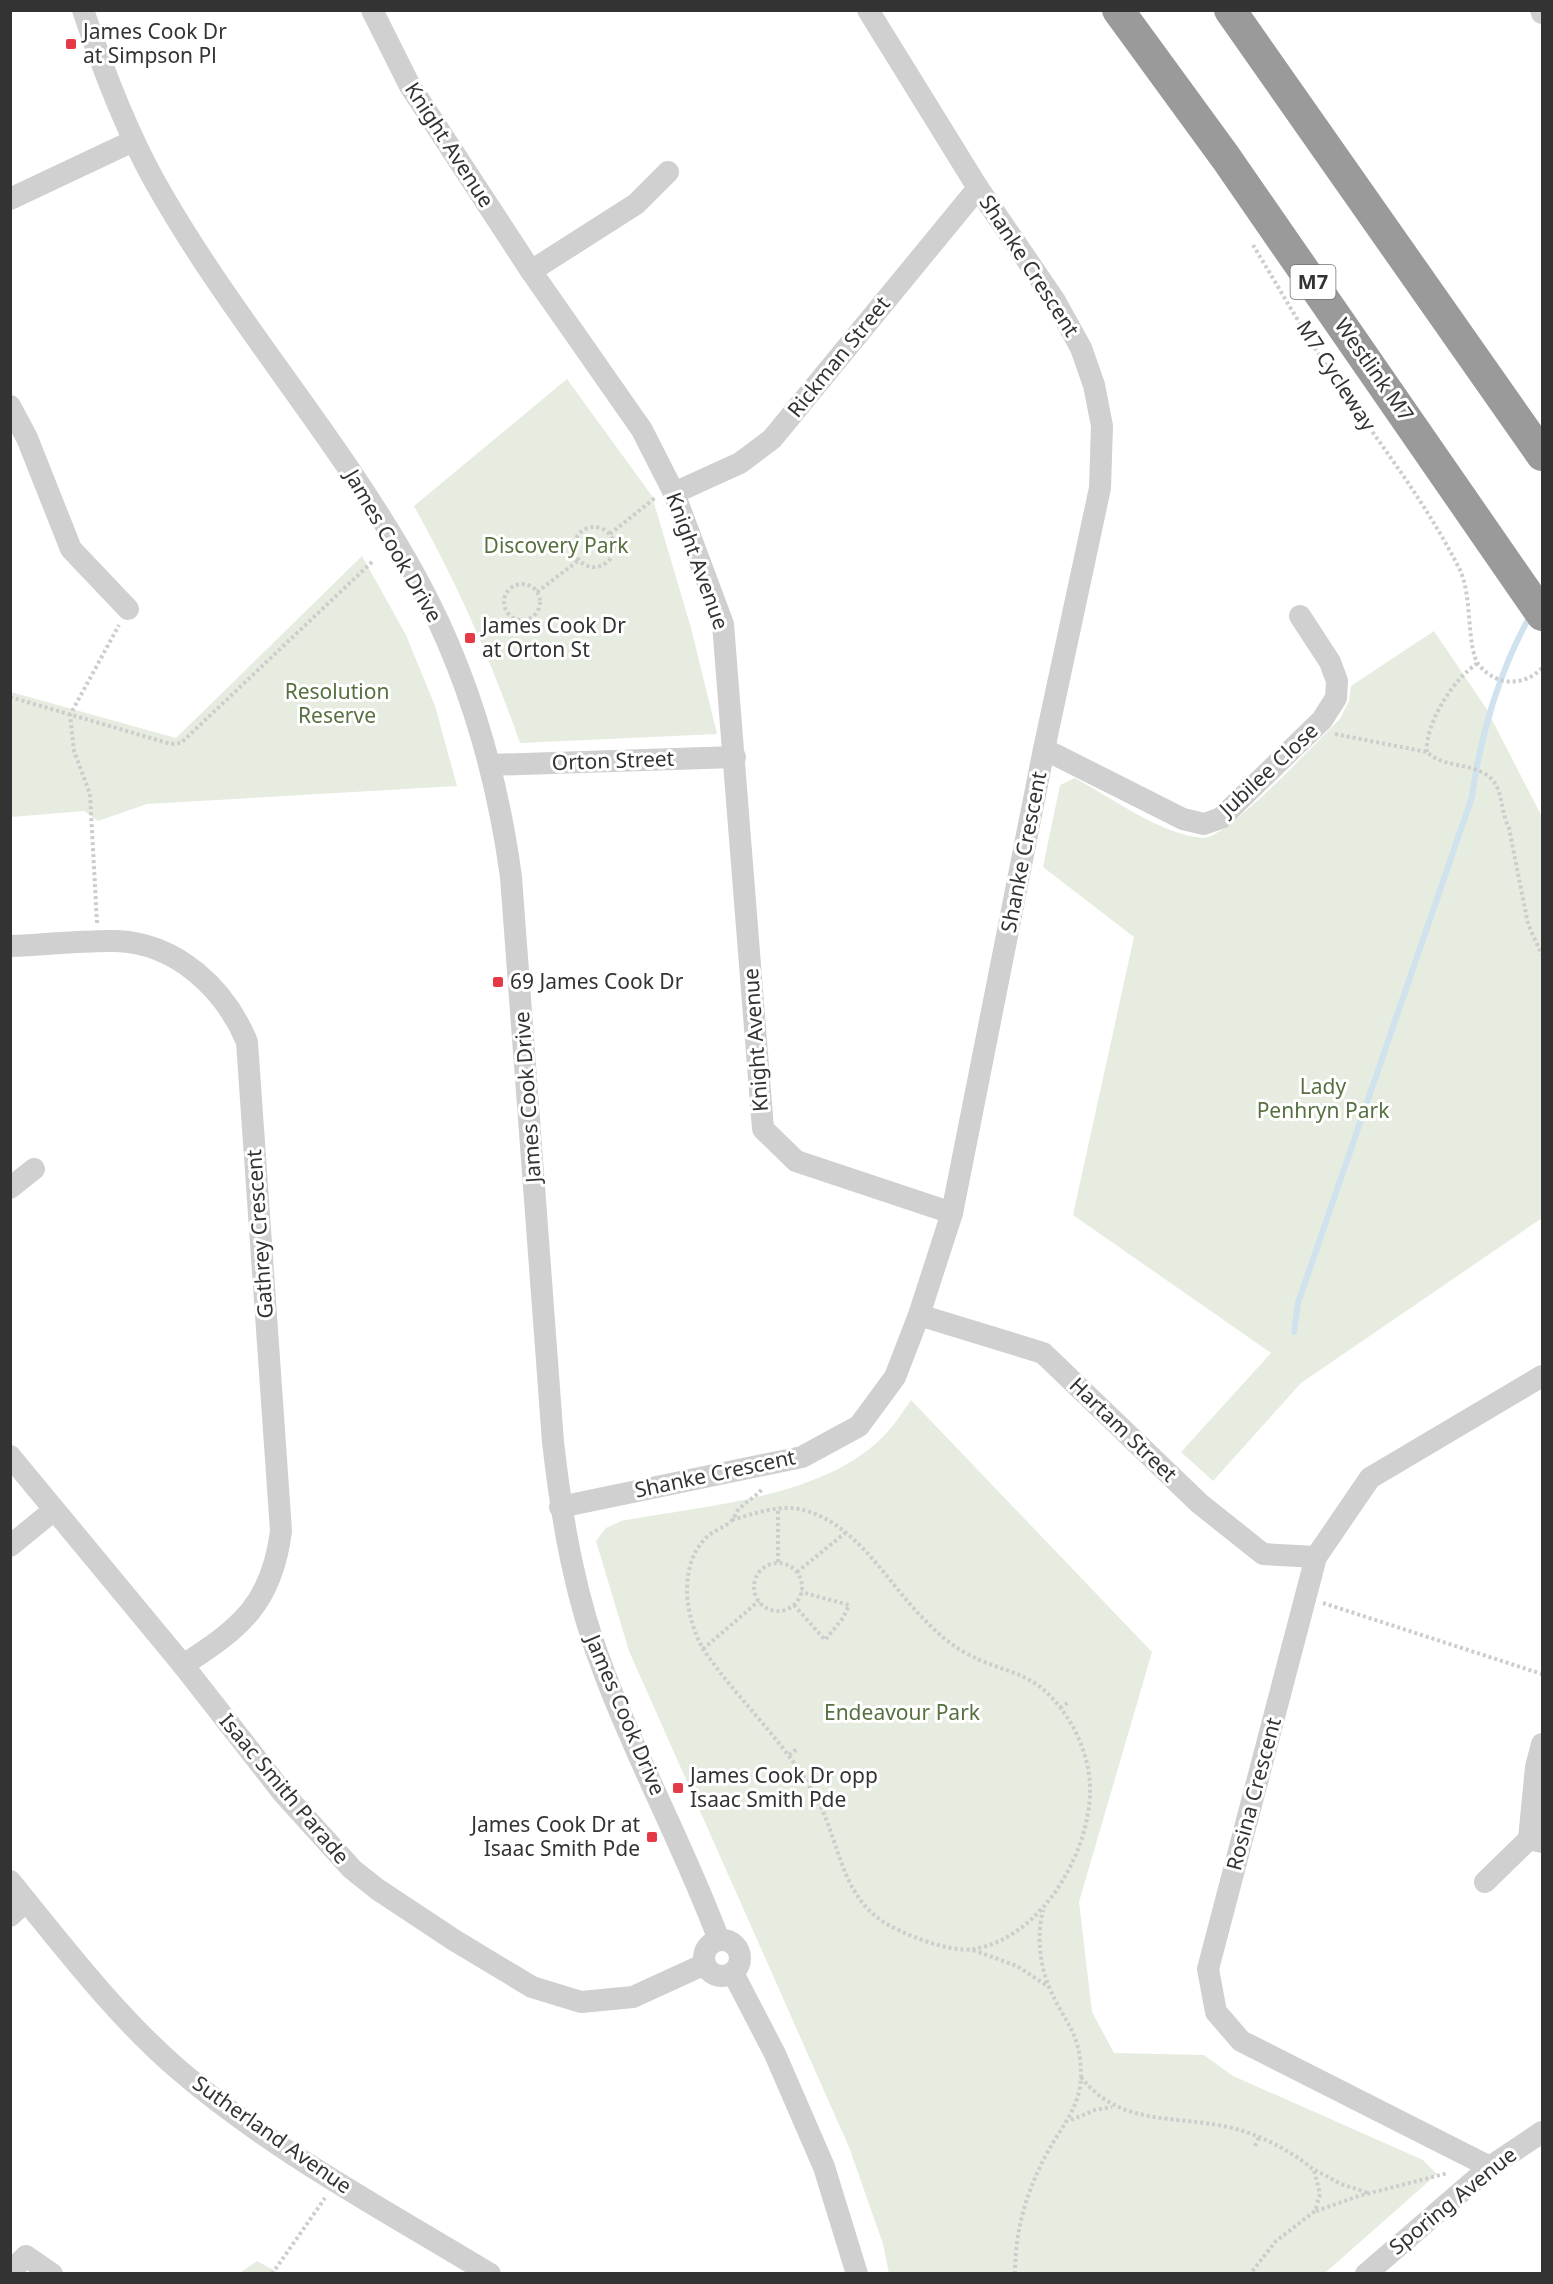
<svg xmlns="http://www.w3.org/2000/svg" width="1553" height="2284" viewBox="0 0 1553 2284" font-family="'Noto Sans',sans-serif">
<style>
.green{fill:#e6ecdf}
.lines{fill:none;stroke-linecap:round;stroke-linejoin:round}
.stream{stroke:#cfe2ee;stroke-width:6}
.path{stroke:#cdcdcd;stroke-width:4;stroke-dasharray:3 3;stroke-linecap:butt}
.minor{stroke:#d0d0d0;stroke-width:22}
.highway{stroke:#9a9a9a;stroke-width:32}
.poi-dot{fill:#e63946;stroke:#fff;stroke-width:2}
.labels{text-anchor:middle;stroke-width:6;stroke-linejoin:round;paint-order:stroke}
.shield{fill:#fff;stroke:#707070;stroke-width:1.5}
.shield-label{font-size:20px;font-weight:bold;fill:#333}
.poi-label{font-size:21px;fill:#333;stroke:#fff;text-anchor:start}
.street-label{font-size:21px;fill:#333;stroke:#fff}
.park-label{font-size:21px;fill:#56703f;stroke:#fff}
</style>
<rect width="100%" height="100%" fill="#fff"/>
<g class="green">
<path d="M567 379 652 496 691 628 717 734 520 743C491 660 457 583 414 506Z"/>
<polygon points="362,556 406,635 435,706 457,786 147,804 98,821 84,811 11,817 11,692 176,738"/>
<path d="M1434 631 1486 708 1542 817V1218L1301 1383 1213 1481 1181 1452 1271 1353 1073 1215 1134 937 1043 867 1060 785 1075 778C1112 798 1162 835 1203 838 1227 839 1318 740 1340 719L1349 701 1351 686Z"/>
<path d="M911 1400 1152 1652 1079 1902 1092 2012 1114 2053 1204 2055 1233 2076 1423 2160 1437 2174 1325 2273H889L883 2244 849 2147 629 1651 596 1541 606 1528 621 1521C701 1506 810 1499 873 1446 889 1433 900 1416 911 1400Z"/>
<polygon points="257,2261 279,2273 240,2273"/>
</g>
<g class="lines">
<path class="stream" d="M1294 1332 1298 1303 1472 797C1480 736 1500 669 1530 616"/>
<g class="path">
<path d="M1253 245C1278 286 1302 329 1329 370 1373 435 1423 497 1459 568 1473 594 1466 649 1479 665 1496 686 1524 687 1542 668"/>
<circle cx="594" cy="547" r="20"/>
<polyline points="610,534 656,497"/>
<circle cx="522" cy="602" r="18"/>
<polyline points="537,592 579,560"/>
<polyline points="10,697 171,744 181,743 374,560"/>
<path d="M1335 734 1427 752C1446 771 1484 760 1497 787 1503 800 1502 815 1509 828L1528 924 1542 955"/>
<path d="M1427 752C1425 723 1454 678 1478 663"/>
<polyline points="97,923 90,794 74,751 70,715 119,625"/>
<path d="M732 1520C752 1514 778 1505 799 1509 852 1520 883 1575 917 1612 931 1627 946 1642 964 1652 1008 1677 1034 1667 1067 1717 1081 1738 1091 1767 1090 1792 1089 1855 1040 1939 973 1949 950 1953 902 1934 882 1921 842 1894 839 1843 819 1803 789 1745 739 1702 703 1649 685 1617 677 1564 708 1536 715 1530 725 1527 731 1521 735 1518 735 1513 739 1509 747 1501 756 1497 763 1488"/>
<polyline points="778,1562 778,1509"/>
<circle cx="778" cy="1587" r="24"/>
<polyline points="797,1572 845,1533"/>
<polyline points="1323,1603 1542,1674"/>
<polyline points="794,1605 825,1640 843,1618 849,1605 801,1592"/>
<polyline points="703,1649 759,1601"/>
<polyline points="1060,1708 1069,1702"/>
<polyline points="789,1755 797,1749"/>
<polyline points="973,1950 1017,1966 1049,1987"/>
<path d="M1081 2077C1119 2126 1173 2115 1228 2127 1259 2134 1290 2150 1314 2170L1320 2194 1315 2211 1276 2241 1250 2274"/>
<polyline points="1071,2120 1095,2110 1112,2107"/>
<polyline points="1255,2146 1259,2137"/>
<polyline points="1315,2170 1341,2184 1368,2193"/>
<polyline points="1316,2211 1359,2196 1448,2173"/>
<polyline points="272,2274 325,2198"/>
<path d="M1015 2274C1015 2230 1026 2193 1046 2155 1060 2128 1080 2109 1081 2076 1081 2031 1064 2023 1049 1987 1039 1962 1037 1935 1043 1910"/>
</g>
<g class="minor">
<path d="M83 10C103 70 125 128 155 182 233 321 341 440 417 579 467 671 497 774 511 877L553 1442C562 1521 575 1598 604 1672 638 1763 685 1849 719 1940"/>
<polyline points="372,10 410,86 531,271 642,430 674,493 723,624 763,1129 796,1161 952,1213"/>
<polyline points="1541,10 1542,13"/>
<polyline points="10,199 133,141"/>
<polyline points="531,271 636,204 668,172"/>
<polyline points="10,406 27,438 71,549 128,609"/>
<polyline points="674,493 740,463 772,439 978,188"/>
<polyline points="1044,749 1183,819 1204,824 1221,818 1322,720 1336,698 1337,681 1330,662 1300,616"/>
<polyline points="490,765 735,757"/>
<path d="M10 946C45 945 82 940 116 941 177 943 225 989 247 1042L281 1531C272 1603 241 1628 183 1665"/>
<polyline points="10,1188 34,1169"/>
<polyline points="919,1315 1043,1353 1199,1503 1263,1554 1316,1557"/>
<polyline points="10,1456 183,1665 283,1793 352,1869 377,1889 454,1940 532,1987 581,2002 633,1997 705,1964"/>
<polyline points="560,1507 802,1457 859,1426 895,1377 919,1315 952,1213 1044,749 1100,488 1102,426 1094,385 1081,348 1055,301 978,188 868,10"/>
<polyline points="10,1546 54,1510"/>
<polyline points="1529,1839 1536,1767 1542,1744"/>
<path d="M10 1881C63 1946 116 2016 179 2070 273 2151 385 2210 490 2274"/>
<polyline points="1485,1882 1529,1839 1542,1842"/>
<polyline points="10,1916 26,1901"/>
<circle cx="722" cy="1958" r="18"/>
<polyline points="733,1973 775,2054 824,2167 857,2274"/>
<polyline points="1490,2167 1241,2041 1216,2012 1208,1969 1316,1557 1370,1478 1542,1376"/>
<polyline points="10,2272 26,2256 52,2274"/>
<polyline points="1366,2274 1490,2167 1542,2132"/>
</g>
<g class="highway">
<polyline points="1118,10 1226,158 1542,615"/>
<polyline points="1230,10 1542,455"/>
</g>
</g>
<g class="poi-dot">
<rect x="65" y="38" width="12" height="12" rx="3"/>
<rect x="464" y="632" width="12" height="12" rx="3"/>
<rect x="492" y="976" width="12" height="12" rx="3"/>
<rect x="672" y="1782" width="12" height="12" rx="3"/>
<rect x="646" y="1831" width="12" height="12" rx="3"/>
</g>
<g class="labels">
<rect class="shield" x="1290.5" y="265" width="45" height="34" rx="4.5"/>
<g class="shield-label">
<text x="1313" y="289">M7</text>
</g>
<g class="poi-label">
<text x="83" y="39">James Cook Dr<tspan x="83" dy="24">at Simpson Pl</tspan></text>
<text x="482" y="633">James Cook Dr<tspan x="482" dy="24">at Orton St</tspan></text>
<text x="510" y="989">69 James Cook Dr</text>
<text x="690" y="1783">James Cook Dr opp<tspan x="690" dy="24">Isaac Smith Pde</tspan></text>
<text x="640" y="1832" text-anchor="end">James Cook Dr at<tspan x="640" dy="24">Isaac Smith Pde</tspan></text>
</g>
<g class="street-label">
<text transform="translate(449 145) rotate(57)" y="7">Knight Avenue</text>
<text transform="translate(1029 266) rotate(57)" y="7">Shanke Crescent</text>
<text transform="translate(839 357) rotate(-51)" y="7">Rickman Street</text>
<text transform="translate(1374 370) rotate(55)" y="7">Westlink M7</text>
<text transform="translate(1336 376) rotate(57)" y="7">M7 Cycleway</text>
<text transform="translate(393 546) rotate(60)" y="7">James Cook Drive</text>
<text transform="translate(697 561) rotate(70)" y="7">Knight Avenue</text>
<text transform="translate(613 761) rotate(-2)" y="7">Orton Street</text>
<text transform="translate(1269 770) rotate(-43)" y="7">Jubilee Close</text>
<text transform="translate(1024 852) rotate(-79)" y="7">Shanke Crescent</text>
<text transform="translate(756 1040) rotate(-94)" y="7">Knight Avenue</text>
<text transform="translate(528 1097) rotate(-94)" y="7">James Cook Drive</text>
<text transform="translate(260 1234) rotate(-94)" y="7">Gathrey Crescent</text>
<text transform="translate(1123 1430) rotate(44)" y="7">Hartam Street</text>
<text transform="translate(715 1474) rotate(-12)" y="7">Shanke Crescent</text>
<text transform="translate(625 1715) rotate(67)" y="7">James Cook Drive</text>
<text transform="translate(284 1789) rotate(50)" y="7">Isaac Smith Parade</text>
<text transform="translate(1254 1794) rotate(-75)" y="7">Rosina Crescent</text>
<text transform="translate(272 2135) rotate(35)" y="7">Sutherland Avenue</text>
<text transform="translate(1453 2201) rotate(-39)" y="7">Sporing Avenue</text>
</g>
<g class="park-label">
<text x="556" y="553">Discovery Park</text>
<text x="337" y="699">Resolution<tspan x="337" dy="24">Reserve</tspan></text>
<text x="1323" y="1094">Lady<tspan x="1323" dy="24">Penhryn Park</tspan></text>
<text x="902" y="1720">Endeavour Park</text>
</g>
</g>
<rect width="1553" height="2284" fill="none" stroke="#333333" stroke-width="24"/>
</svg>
